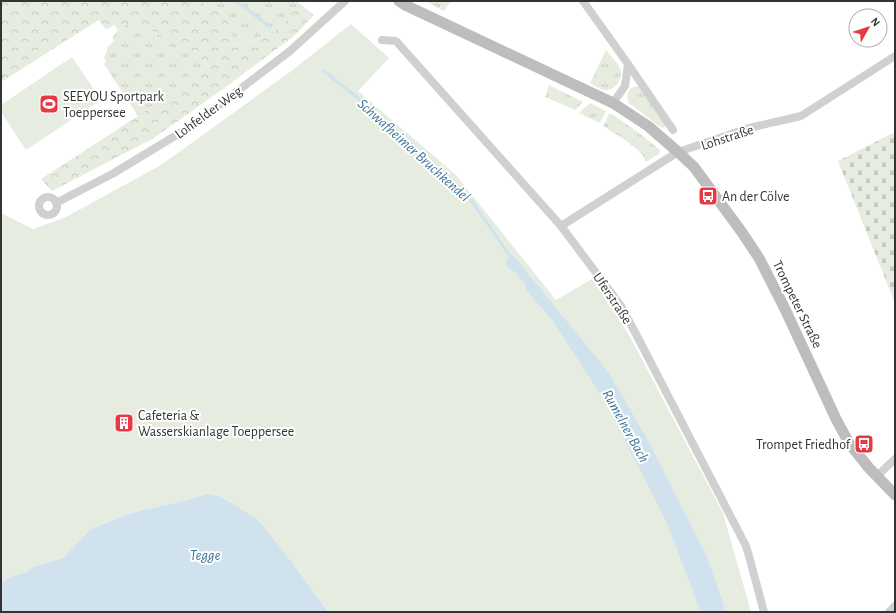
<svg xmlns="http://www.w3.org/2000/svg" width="896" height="613" viewBox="0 0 896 613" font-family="'Alegreya Sans',sans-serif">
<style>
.grass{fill:url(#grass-tufts)}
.forest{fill:url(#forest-crowns)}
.cemetery{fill:url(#cemetery-stones)}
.park{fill:#e6ecdf}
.water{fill:#cfe2ee}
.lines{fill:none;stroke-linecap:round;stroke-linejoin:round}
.stream{stroke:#cfe2ee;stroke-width:3}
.street{stroke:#d0d0d0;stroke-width:8}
.secondary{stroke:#bdbdbd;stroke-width:11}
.labels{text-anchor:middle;stroke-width:4;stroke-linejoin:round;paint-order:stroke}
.poi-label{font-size:14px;fill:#333;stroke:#fff;text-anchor:start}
.street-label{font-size:14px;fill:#333;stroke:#fff}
.water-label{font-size:15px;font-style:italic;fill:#3f7597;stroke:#fff}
</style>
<defs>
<pattern id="grass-tufts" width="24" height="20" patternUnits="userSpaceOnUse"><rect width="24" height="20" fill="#e6ecdf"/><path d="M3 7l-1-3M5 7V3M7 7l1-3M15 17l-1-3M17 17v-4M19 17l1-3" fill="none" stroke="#c6cbc0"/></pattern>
<pattern id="forest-crowns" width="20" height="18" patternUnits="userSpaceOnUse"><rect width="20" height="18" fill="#e6ecdf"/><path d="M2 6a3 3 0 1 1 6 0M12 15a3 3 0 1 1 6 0" fill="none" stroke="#c6cbc0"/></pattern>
<pattern id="cemetery-stones" width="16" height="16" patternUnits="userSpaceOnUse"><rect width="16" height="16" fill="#e6ecdf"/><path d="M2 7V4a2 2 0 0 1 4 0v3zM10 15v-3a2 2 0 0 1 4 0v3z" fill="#c6cbc0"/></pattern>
</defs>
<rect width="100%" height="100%" fill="#fff"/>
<g class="grass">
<polygon points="199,1 296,1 299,3 282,27 253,41 235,45 226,16"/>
<polygon points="425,1 451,1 444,11"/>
<polygon points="129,23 146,28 162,36 209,66 138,116 104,64 106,62 104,58 108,47 114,41 112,38 118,30"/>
<path d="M606 50C611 56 619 64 621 71 622 80 614 92 604 90 599 89 594 85 590 83Z"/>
<polygon points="549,85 583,102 575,110 545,97"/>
<path d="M637 86 642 89 666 125 664 128 660 127 628 102C626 94 628 88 637 86Z"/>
<polygon points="590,103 606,111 600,123 579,113"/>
<path d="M610 113C628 125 644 136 660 150L659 154 646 162C642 148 615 134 603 126Z"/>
</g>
<polygon class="forest" points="1,1 199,1 226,16 236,45 253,41 282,27 299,3 314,15 294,36 223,89 154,138 52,191 41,179 138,116 209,66 162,36 146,28 129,23 118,30 114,25 106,30 99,20 1,82"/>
<polygon class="cemetery" points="895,132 895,303 838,161"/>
<g class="park">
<polygon points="351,24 389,58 358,91 456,175 556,300 592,279 629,335 723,513 751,612 328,612 294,565 207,494 191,499 132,513 91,529 63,558 33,567 27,572 10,577 1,584 1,211 3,214 33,229 66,217 161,165 294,69"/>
<polygon points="72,57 101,100 26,150 1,112 1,105"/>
</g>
<g class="water">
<path d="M513 255 608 372 646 437 706 555 721 597 725 612H701L667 523 617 424 599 392 553 321 527 291 526 284C522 281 520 278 517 274 512 268 508 272 506 261Z"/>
<polygon points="207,494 221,497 257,519 294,565 328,612 1,612 1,584 10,577 27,572 33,567 63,558 91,529 132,513 191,499"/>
</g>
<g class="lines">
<g class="stream">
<polyline points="234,1 243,6 270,27"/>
<polyline points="324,71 374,111 464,191 488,224 505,249 513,260"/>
</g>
<g class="street">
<polyline points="583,1 628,64 673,130"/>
<polyline points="382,40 396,41 561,226 621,306 637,336 746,546 749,556 764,612"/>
<polyline points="613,103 625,86 628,64"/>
<circle cx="48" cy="206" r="9"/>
<polyline points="56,203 114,173 193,125 290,51 345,1"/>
<polyline points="561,226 678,152 749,128 801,116 895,56"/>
<polyline points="877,476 895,459"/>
<polyline points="889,612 895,606"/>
</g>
<polyline class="secondary" points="399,1 405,5 613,103 648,126 678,152 694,167 741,231 759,258 785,309 836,419 849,443 869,468 895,495"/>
</g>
<defs>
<symbol id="stadium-square" viewBox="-11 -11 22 22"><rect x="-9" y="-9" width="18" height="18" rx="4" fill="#e63946" stroke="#fff"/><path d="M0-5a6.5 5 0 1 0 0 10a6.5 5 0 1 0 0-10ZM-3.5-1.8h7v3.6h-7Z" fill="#fff"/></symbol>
<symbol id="bus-square" viewBox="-11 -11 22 22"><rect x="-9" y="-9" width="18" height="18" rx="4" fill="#e63946" stroke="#fff"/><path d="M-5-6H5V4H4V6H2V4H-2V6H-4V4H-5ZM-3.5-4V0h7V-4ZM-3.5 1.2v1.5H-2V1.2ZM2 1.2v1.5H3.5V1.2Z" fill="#fff"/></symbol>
<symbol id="building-square" viewBox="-11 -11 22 22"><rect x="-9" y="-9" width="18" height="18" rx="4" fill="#e63946" stroke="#fff"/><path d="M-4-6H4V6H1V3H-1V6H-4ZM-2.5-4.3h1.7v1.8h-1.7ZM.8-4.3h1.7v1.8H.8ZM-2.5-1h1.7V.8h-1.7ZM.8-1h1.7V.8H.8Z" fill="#fff"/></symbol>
</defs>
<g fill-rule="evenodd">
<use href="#stadium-square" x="38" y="93" width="22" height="22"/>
<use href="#bus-square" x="697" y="185" width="22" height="22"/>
<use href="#building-square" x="113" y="412" width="22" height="22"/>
<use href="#bus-square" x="853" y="433" width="22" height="22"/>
</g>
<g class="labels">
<g class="poi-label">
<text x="63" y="101">SEEYOU Sportpark<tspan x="63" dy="16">Toeppersee</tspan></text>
<text x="722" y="201">An der Cölve</text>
<text x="138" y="420">Cafeteria &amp;<tspan x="138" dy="16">Wasserskianlage Toeppersee</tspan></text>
<text x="850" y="449" text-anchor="end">Trompet Friedhof</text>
</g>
<g class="street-label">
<text transform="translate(208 112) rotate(-36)" y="5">Lohfelder Weg</text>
<text transform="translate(727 137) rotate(-18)" y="5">Lohstraße</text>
<text transform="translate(613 298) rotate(56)" y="5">Uferstraße</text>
<text transform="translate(798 304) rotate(64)" y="5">Trompeter Straße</text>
</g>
<g class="water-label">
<text transform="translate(414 150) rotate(42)" y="5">Schwafheimer Bruchkendel</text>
<text transform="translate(626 426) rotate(61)" y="5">Rumelner Bach</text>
<text x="205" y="560">Tegge</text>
</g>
</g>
<rect width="896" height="613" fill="none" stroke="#333333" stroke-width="4"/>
<g transform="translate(868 28) rotate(51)"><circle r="19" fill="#ffffff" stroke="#adadad"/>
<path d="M0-3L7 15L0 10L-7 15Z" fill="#e63946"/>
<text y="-6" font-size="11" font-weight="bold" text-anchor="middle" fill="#333333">N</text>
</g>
</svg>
